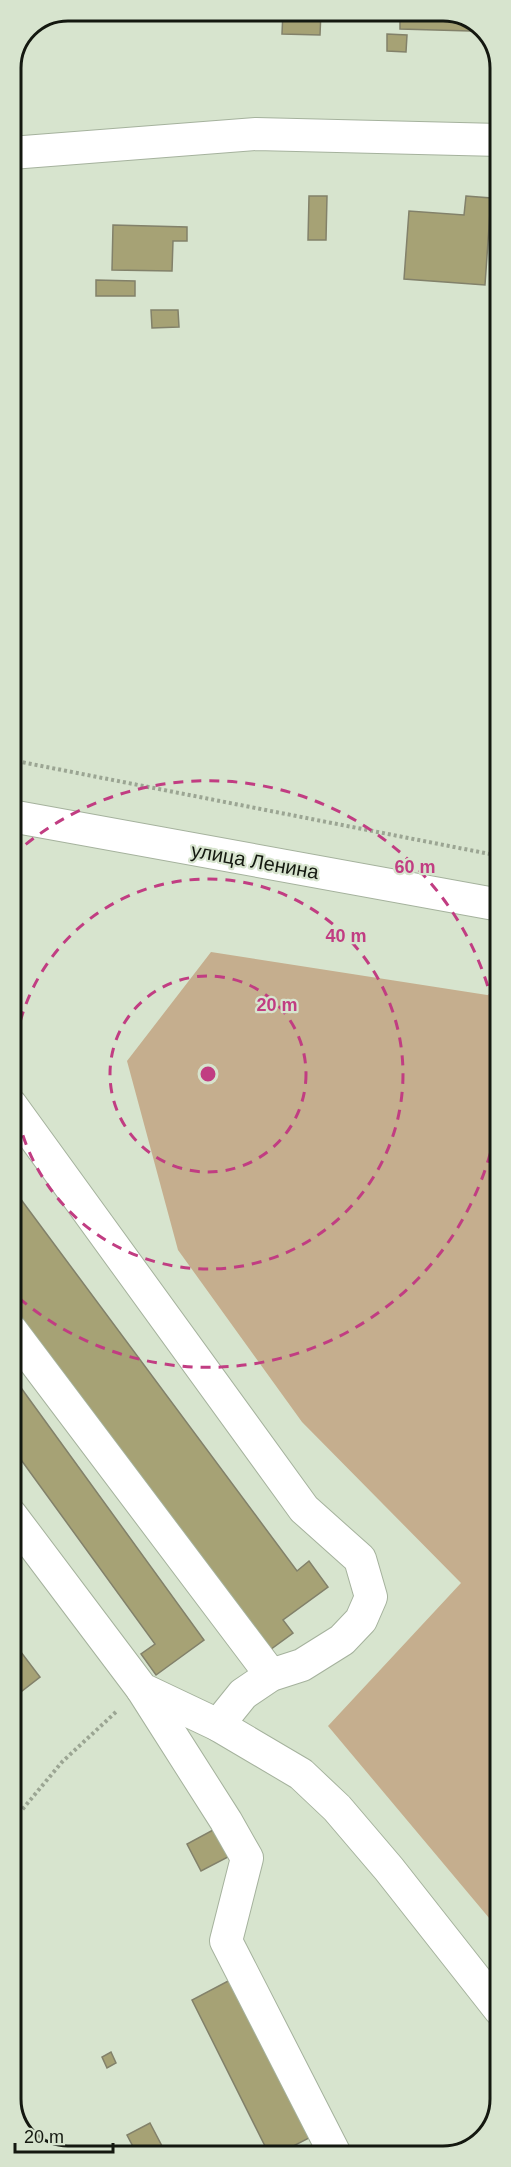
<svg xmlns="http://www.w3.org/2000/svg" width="511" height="2167" viewBox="0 0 511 2167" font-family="Helvetica,sans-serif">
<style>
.green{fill:#c5ae8e}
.building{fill:#a6a275;stroke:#82816a;stroke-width:1.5}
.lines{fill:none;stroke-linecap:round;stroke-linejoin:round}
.minor-casing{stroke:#a5b29d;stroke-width:34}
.path{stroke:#9ba593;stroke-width:4;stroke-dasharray:3 3;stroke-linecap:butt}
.minor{stroke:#fff;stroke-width:32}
.ring{fill:none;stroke:#c13d82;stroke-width:3;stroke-dasharray:10 8}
.labels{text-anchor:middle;stroke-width:4.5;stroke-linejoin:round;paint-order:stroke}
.street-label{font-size:20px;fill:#141810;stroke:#d7e4ce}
.rim{fill:none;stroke:#141810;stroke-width:3}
.centre{fill:#c13d82;stroke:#d7e4ce;stroke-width:3}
.ring-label{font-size:18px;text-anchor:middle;font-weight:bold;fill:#c13d82;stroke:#d7e4ce;stroke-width:4.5;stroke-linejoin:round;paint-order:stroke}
</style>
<rect width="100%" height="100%" fill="#d7e4ce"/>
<polygon class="green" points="211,952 500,997 500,1931 328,1726 461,1583 302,1422 178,1250 127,1061"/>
<g class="building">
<polygon points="87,11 105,11 104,19 87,19"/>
<polygon points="283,11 321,11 320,35 282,34"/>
<polygon points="400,11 450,11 470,21 470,31 400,29"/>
<polygon points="387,34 407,35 406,52 387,51"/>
<polygon points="309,196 327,196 326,240 308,240"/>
<polygon points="466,196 491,198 485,285 404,279 409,211 464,215"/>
<polygon points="113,225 187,227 187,241 173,241 172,271 112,270"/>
<polygon points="11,235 21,235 20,289 11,289"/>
<polygon points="96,280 135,281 135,296 96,296"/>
<polygon points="151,310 178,310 179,327 152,328"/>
<polygon points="490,317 500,317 500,352 491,352"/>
<polygon points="11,1186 297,1571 309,1561 328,1587 283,1620 293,1633 263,1655 11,1316"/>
<polygon points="11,1374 204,1640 156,1675 141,1654 155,1644 11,1446"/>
<polygon points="11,1639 40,1677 13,1698 11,1696"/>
<polygon points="213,1830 228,1857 201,1871 187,1844"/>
<polygon points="230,1980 309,2138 274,2156 270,2156 192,2000"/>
<polygon points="111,2052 116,2063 107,2068 102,2057"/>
<polygon points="150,2123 163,2148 148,2156 138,2156 127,2135"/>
</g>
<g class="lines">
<defs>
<g id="minor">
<polyline points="11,153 256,134 500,140"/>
<polyline points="11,816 500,905"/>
<polyline points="11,1105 304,1509 360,1559 371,1597 361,1620 342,1640 302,1665 271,1675 243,1694 218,1725"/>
<polyline points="11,1330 271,1675"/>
<polyline points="11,1515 142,1689 218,1725 301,1774 337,1808 389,1869 500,2010"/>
<polyline points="142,1689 226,1821 247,1858 226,1941 336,2156"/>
</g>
</defs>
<use href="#minor" class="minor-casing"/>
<g class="path">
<polyline points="11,760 500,856"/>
<polyline points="11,1823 62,1762 117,1711"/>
</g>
<use href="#minor" class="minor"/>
</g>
<g class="ring">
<circle cx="208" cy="1074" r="98"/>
<circle cx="208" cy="1074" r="195"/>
<path d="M500 1100A293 293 0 0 1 12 1292M12 856A293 293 0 0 1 500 1048"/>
</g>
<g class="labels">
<g class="street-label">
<text transform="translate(255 861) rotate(10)" y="7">улица Ленина</text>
</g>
</g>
<path d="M0 0H511V2167H0ZM68 21H443A47 47 0 0 1 490 68V2099A47 47 0 0 1 443 2146H68A47 47 0 0 1 21 2099V68A47 47 0 0 1 68 21Z" fill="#d7e4ce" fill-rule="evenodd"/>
<path class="rim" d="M68 21H443A47 47 0 0 1 490 68V2099A47 47 0 0 1 443 2146H68A47 47 0 0 1 21 2099V68A47 47 0 0 1 68 21Z"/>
<circle cx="208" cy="1074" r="9" class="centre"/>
<g class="ring-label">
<text x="415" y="873">60 m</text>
<text x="346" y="942">40 m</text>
<text x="277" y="1011">20 m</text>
</g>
<path d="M15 2143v9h98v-9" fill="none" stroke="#141810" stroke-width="3"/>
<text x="24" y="2143" font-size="18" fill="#141810" stroke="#d7e4ce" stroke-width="4.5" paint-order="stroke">20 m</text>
</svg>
